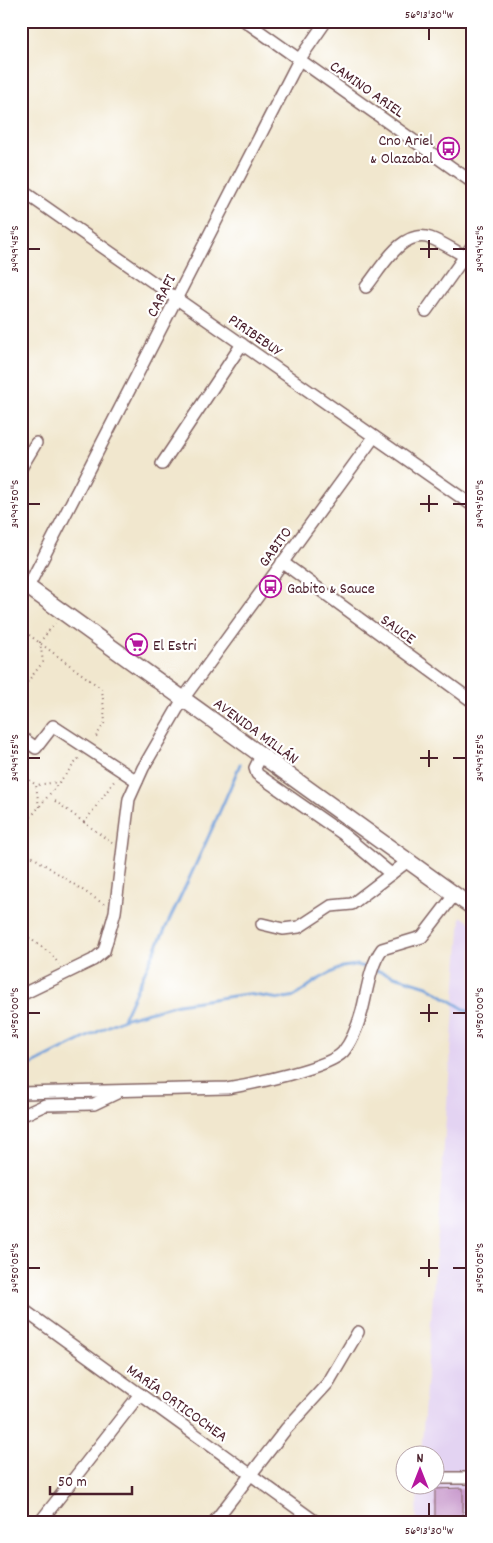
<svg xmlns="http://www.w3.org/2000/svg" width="493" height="1543" viewBox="0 0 493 1543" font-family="Dekko,sans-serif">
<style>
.built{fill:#e3d3f2}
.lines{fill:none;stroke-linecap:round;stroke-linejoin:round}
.stream{stroke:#6f9ed8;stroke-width:3}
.building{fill:#cb9ecf}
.minor-casing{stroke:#846564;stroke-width:14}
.major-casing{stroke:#846564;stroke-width:18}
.path{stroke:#846564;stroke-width:2;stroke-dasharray:1 4;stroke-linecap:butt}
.minor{stroke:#fff;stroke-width:11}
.major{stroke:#fff;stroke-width:15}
.ticks{fill:none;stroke:#4a1f2b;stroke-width:2}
.labels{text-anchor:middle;stroke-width:4.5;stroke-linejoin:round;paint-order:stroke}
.street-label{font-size:16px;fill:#4a1f2b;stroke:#fff}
.poi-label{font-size:16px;fill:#4a1f2b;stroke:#fff;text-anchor:start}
.neatline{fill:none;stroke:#4a1f2b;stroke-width:2}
.ticks-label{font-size:12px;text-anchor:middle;fill:#4a1f2b}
</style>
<rect width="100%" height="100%" fill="#fff"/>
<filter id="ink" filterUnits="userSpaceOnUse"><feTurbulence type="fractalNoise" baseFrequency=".02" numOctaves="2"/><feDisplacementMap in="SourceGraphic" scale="10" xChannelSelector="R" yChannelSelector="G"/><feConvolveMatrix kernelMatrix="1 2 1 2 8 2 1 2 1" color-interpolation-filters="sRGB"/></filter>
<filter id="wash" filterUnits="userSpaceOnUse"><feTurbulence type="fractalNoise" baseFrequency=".0096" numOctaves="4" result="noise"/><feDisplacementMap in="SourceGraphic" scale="20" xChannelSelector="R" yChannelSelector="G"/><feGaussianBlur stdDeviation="1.12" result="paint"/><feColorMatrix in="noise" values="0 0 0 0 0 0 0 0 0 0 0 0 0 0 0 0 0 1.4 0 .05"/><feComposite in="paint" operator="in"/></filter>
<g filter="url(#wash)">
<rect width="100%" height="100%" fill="#f1e7ce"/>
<polygon class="built" points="461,916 472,924 472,1522 416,1522 418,1486 436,1486 436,1456 421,1455"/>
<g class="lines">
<g class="stream">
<polyline points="375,970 427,986 472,1014"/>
<path d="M123 1019C161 934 205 851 240 764"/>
<polyline points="21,1070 123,1019 178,1004 247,994 280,999 295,996 317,980 342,967 357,965 369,968"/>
</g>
</g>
<g id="blocks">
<polygon class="building" points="463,1488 463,1522 435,1522 435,1489"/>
</g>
</g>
<g filter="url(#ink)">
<use href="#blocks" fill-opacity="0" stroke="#846564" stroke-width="1"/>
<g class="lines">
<defs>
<g id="minor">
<polyline points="245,21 472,182"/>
<polyline points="21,190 472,505"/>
<path d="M366 287C381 269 402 228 430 238 442 242 453 250 465 256"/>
<polyline points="426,311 472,246"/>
<polyline points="162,464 242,344"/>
<polyline points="21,468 36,443"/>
<polyline points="282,562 472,701"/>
<polyline points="28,587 299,60 326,21"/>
<polyline points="21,737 36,748 53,726 137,781"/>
<polyline points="262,754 255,768 257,774 343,834 391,874"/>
<polyline points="262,924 283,929 299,927 331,906 352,904 408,861"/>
<polyline points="21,995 93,960 104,951 115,912 129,799 143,768 183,699 374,437"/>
<path d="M21 1093 227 1088C251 1084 329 1068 343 1052 353 1040 358 1025 362 1011 367 992 370 965 382 949L422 937 455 894"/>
<polyline points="21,1116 45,1105 94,1104 117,1093"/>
<polyline points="21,1308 316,1522"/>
<polyline points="439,1478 472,1478"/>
<polyline points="40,1522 140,1394"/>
<polyline points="214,1522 286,1429 328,1383 358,1332"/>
</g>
<polyline id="major" points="21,582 472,907"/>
</defs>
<use href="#minor" class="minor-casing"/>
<use href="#major" class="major-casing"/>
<g class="path">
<polyline points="21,629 102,689 105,722 94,740"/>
<polyline points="21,690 43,662 40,642 55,623"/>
<polyline points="21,774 36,785"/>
<polyline points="55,801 112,843"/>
<polyline points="39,807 36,785 59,782"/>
<polyline points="84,823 115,780"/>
<polyline points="21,829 80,757"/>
<polyline points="24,851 105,905"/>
<polyline points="21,932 51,954 59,964"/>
</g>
<use href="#minor" class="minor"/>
<use href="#major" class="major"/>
</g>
</g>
<path class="ticks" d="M429 28V40M429 240V258M28 249H40M420 249H438M453 249H466M429 495V512M28 504H40M420 504H438M453 504H466M429 750V767M28 758H40M420 758H438M453 758H466M429 1004V1022M28 1013H40M420 1013H438M453 1013H466M429 1259V1277M28 1268H40M420 1268H438M453 1268H466M429 1503V1516"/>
<defs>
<symbol id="bus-ring" viewBox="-11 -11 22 22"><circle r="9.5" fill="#fff" stroke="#b5179e" stroke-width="1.5"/><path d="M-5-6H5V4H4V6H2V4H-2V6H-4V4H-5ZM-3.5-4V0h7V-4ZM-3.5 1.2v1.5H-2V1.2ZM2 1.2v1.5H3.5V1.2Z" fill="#b5179e"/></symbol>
<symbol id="supermarket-ring" viewBox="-11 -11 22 22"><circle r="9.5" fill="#fff" stroke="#b5179e" stroke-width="1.5"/><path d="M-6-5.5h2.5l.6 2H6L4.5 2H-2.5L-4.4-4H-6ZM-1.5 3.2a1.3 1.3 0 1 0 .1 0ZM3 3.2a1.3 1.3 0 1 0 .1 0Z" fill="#b5179e"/></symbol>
</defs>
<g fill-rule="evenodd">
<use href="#bus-ring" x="436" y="136" width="25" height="25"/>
<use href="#bus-ring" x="258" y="574" width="25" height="25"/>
<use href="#supermarket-ring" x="124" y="632" width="25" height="25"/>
</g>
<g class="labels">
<g class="street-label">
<text transform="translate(368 88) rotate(35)" y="6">CAMINO ARIEL</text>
<text transform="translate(160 295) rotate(-63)" y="6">CARAFI</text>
<text transform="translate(256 334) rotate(35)" y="6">PIRIBEBUY</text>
<text transform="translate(274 546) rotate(-54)" y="6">GABITO</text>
<text transform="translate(399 628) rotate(36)" y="6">SAUCE</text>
<text transform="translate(257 730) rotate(36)" y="6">AVENIDA MILLÁN</text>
<text transform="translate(178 1402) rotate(36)" y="6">MARÍA ORTICOCHEA</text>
</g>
<g class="poi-label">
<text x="433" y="145" text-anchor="end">Cno Ariel<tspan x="433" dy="18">&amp; Olazabal</tspan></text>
<text x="287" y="593">Gabito &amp; Sauce</text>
<text x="153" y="650">El Estri</text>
</g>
</g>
<rect width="493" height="1543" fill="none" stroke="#fff" stroke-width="55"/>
<g transform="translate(420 1470)"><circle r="24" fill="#ffffff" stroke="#b7a5aa"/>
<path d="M0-4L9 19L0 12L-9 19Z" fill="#b5179e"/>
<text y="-8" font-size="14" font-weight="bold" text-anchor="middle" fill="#4a1f2b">N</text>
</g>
<path d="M50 1486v8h82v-8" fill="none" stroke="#4a1f2b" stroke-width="2.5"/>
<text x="58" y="1486" font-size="15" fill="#4a1f2b" stroke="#ffffff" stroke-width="4" paint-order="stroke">50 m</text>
<rect x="28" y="28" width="438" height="1488" class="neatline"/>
<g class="ticks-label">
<text x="429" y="18">56°13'30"W</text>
<text transform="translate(14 249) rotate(-90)" y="4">34°49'45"S</text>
<text transform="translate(479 249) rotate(-90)" y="4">34°49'45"S</text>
<text transform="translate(14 504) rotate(-90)" y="4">34°49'50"S</text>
<text transform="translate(479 504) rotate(-90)" y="4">34°49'50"S</text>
<text transform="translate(14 758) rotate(-90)" y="4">34°49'55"S</text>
<text transform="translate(479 758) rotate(-90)" y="4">34°49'55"S</text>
<text transform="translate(14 1013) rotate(-90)" y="4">34°50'00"S</text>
<text transform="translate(479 1013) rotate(-90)" y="4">34°50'00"S</text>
<text transform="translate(14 1268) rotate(-90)" y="4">34°50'05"S</text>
<text transform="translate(479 1268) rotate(-90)" y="4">34°50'05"S</text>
<text x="429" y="1534">56°13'30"W</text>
</g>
</svg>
